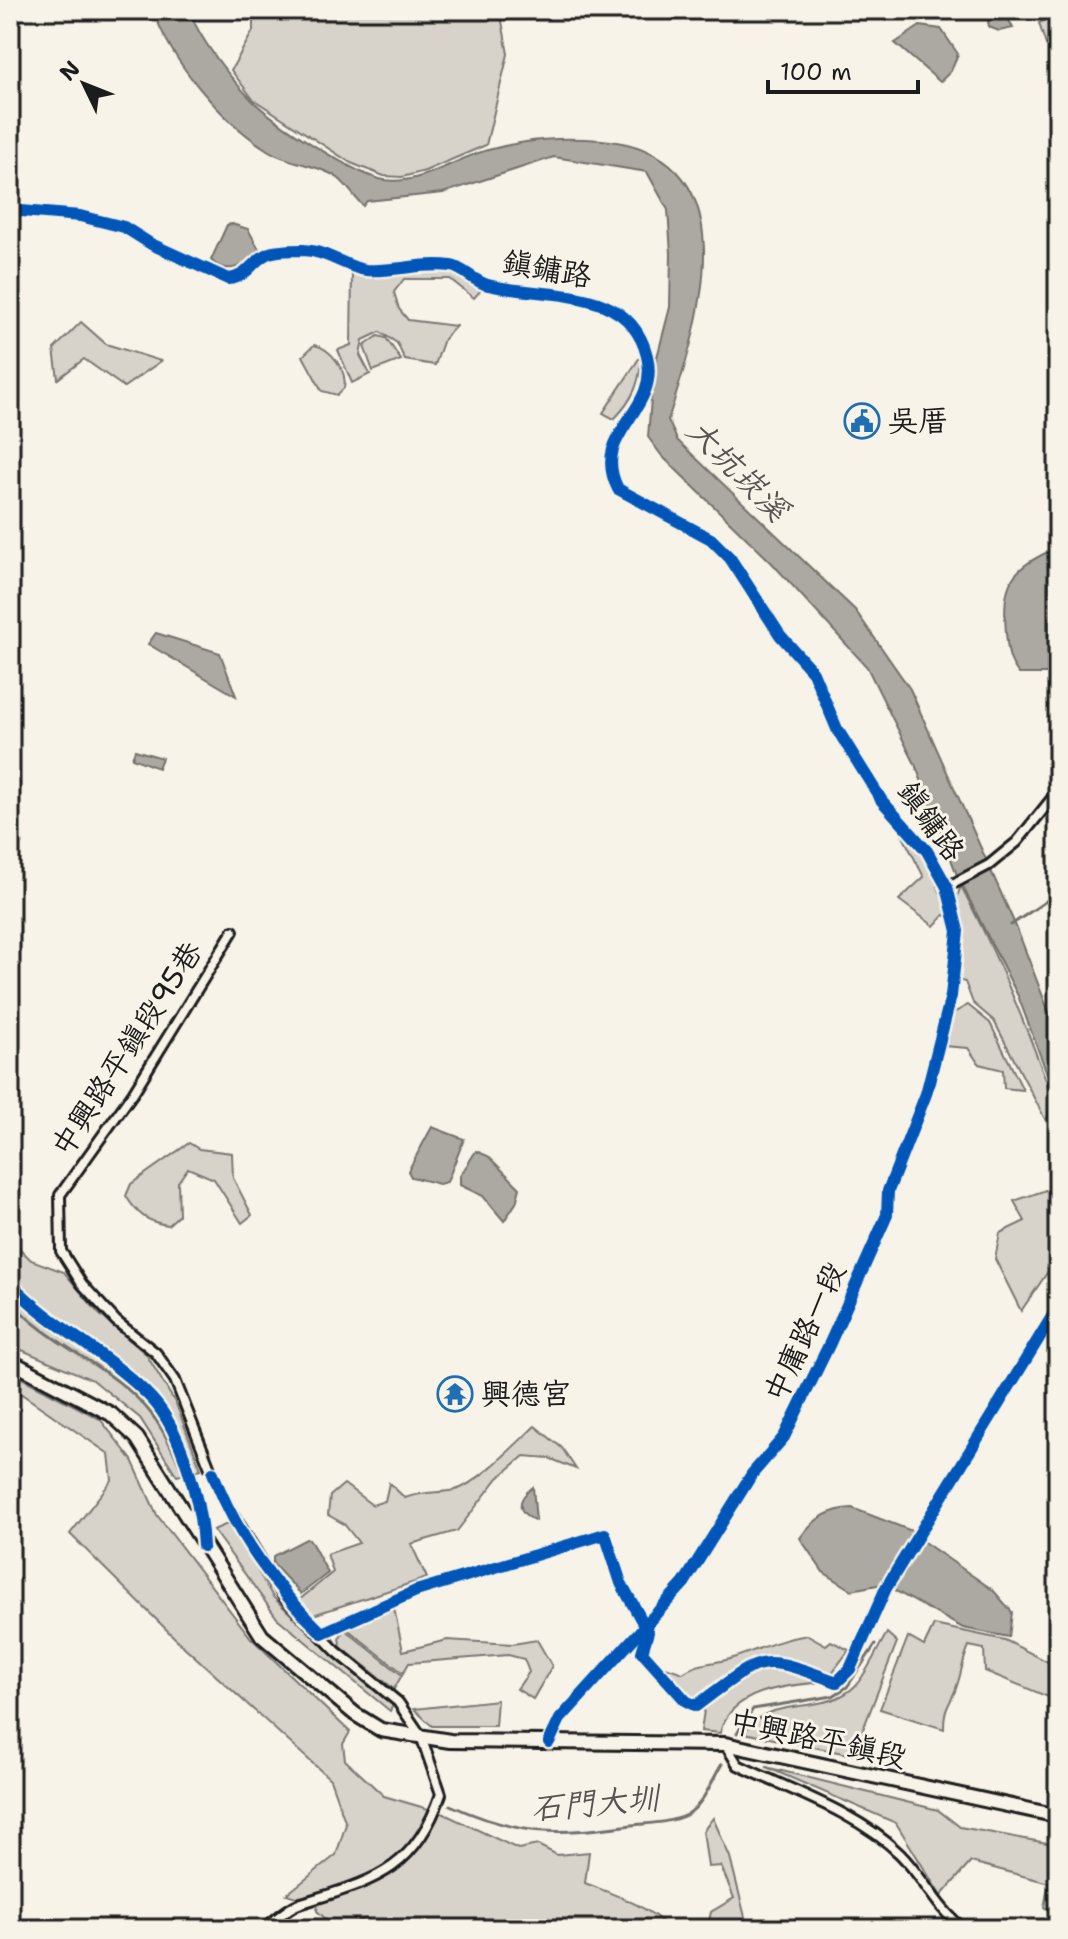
<svg xmlns="http://www.w3.org/2000/svg" width="1068" height="1939" viewBox="0 0 1068 1939" font-family="'Shantell Sans','LXGW WenKai TC',sans-serif">
<style>
.green{fill:#d7d3cb;stroke:#7a7874;stroke-width:2}
.water{fill:#aca9a2;stroke:#72716c;stroke-width:2}
.lines{fill:none;stroke-linecap:round;stroke-linejoin:round}
.stream{stroke:#72716c;stroke-width:3}
.street-casing{stroke:#1c1c1c;stroke-width:14}
.secondary-casing{stroke:#1c1c1c;stroke-width:18}
.street{stroke:#f7f3e8;stroke-width:8}
.secondary{stroke:#f7f3e8;stroke-width:12}
.cycleway-casing{stroke:#f7f3e8;stroke-width:17}
.cycleway{stroke:#0057b8;stroke-width:12}
.labels{text-anchor:middle;stroke-width:6;stroke-linejoin:round;paint-order:stroke}
.street-label{font-size:30px;fill:#1c1c1c;stroke:#f7f3e8}
.poi-label{font-size:30px;fill:#1c1c1c;stroke:#f7f3e8;text-anchor:start}
.water-label{font-size:32px;font-style:italic;fill:#565452;stroke:#f7f3e8}
</style>
<rect width="100%" height="100%" fill="#f7f3e8"/>
<filter id="ink" filterUnits="userSpaceOnUse"><feTurbulence type="fractalNoise" baseFrequency=".0125" numOctaves="2"/><feDisplacementMap in="SourceGraphic" scale="16" xChannelSelector="R" yChannelSelector="G"/><feConvolveMatrix kernelMatrix="1 2 1 2 8 2 1 2 1" color-interpolation-filters="sRGB"/></filter>
<g filter="url(#ink)">
<g class="green">
<polygon points="253,10 500,10 508,54 486,145 425,171 402,177 384,176 351,163 253,99 231,70 253,31"/>
<polygon points="1058,14 1058,36 1046,45 1039,23"/>
<polygon points="352,271 365,276 452,271 482,289 474,298 450,279 404,279 394,292 399,309 408,320 456,326 444,339 435,365 405,360 397,343 380,332 363,340 360,355 370,374 352,383 338,350 351,345"/>
<polygon points="81,322 106,344 161,361 124,387 84,359 58,379 54,349"/>
<polygon points="378,336 386,338 401,360 373,371 364,346"/>
<path d="M314 345C331 348 348 371 344 388L337 395 322 391 303 356Z"/>
<path d="M642 354C640 382 634 399 614 419L603 413Z"/>
<polygon points="10,774 20,784 13,799 22,842 10,867"/>
<polygon points="893,817 923,853 952,919 944,915 934,926 899,900 924,877"/>
<path d="M961 886C998 956 1027 1027 1054 1102L1046 1121 994 1021 973 1003 965 982 958 980 964 930 957 897Z"/>
<polygon points="968,1005 990,1023 1023,1090 1004,1088 1003,1070 979,1064 968,1048 944,1046 952,1014"/>
<polygon points="1058,1122 1058,1257 1021,1311 995,1259 1000,1233 1025,1221 1014,1201 1049,1189 1051,1148"/>
<path d="M189 1143 199 1149 232 1153 233 1178 252 1215 242 1223 214 1179 188 1168 178 1182 179 1215 168 1225C147 1222 137 1214 126 1196L131 1184Z"/>
<polygon points="10,1239 31,1260 64,1272 99,1314 146,1354 176,1404 201,1469 177,1476 140,1418 93,1380 10,1345"/>
<path d="M10 1372 100 1419 132 1460 157 1515 251 1638 350 1732 343 1744 345 1760 384 1796 442 1813 518 1849 538 1845 557 1855 589 1852 585 1883C615 1895 647 1905 670 1929H378L365 1919 337 1929 317 1911 319 1895 297 1897 287 1894 336 1855 346 1824 330 1779 181 1644 70 1534 112 1480 109 1454 10 1386Z"/>
<path d="M535 1426 562 1448 576 1469 549 1458 524 1456 498 1478 457 1531 411 1544 427 1578 310 1616 298 1601 333 1572 327 1554 359 1543 344 1524 328 1515 330 1496 344 1484 372 1505 385 1501 389 1483 405 1498C426 1490 437 1494 455 1490 475 1486 519 1441 535 1426Z"/>
<polygon points="230,1523 273,1597 326,1649 393,1705 390,1711 277,1618 213,1530"/>
<polygon points="394,1608 403,1651 447,1640 513,1644 537,1640 552,1666 533,1699 517,1689 529,1672 524,1659 508,1655 409,1663 403,1673 346,1628"/>
<path d="M934 1625 1005 1640 1058 1667V1701L985 1671 984 1649 969 1646C962 1661 961 1677 955 1691 948 1708 944 1708 944 1729L880 1709 908 1637 924 1646Z"/>
<polygon points="344,1629 402,1675 394,1689 341,1647 339,1639"/>
<path d="M887 1633 897 1642 853 1755 744 1733C767 1694 825 1717 855 1686 868 1672 877 1649 887 1633Z"/>
<path d="M808 1635 826 1645 831 1641 849 1650 825 1682C789 1685 730 1689 720 1733L701 1731 704 1710 687 1707 646 1662V1651L657 1664 683 1673C698 1662 713 1664 730 1659 757 1650 780 1639 808 1635Z"/>
<polygon points="497,1700 495,1726 432,1726 414,1709"/>
<polygon points="766,1767 938,1810 960,1827 1047,1843 1058,1851 1058,1917 1044,1907 1049,1883 971,1862 941,1896 896,1823"/>
<polygon points="713,1818 730,1857 748,1929 707,1929 711,1912 734,1898 721,1866 708,1867 703,1831"/>
</g>
<g class="water">
<path d="M153 10H189C199 38 229 77 251 99 272 121 355 175 384 180 420 186 455 158 488 150 530 139 558 137 602 140 755 154 699 324 668 420L677 440 855 610 910 689 1017 929 1050 1015 1058 1038V1103L1018 996 957 875 915 764 867 667 771 562 662 456 648 437 653 373 670 307 671 254 668 210 647 172 554 157 443 193 367 201 363 206C355 198 347 185 338 178 318 164 289 164 269 151 221 121 172 63 153 10Z"/>
<polygon points="986,10 1004,10 1013,28 999,31 989,27"/>
<polygon points="920,26 941,29 958,54 951,71 940,82 895,43"/>
<path d="M232 224 248 229 260 251C246 265 227 277 211 260L227 225Z"/>
<path d="M1058 547V685L1047 674H1019C1008 660 1008 651 1006 633 1002 581 1010 569 1058 547Z"/>
<polygon points="156,633 220,653 236,696 148,644"/>
<polygon points="135,750 162,758 158,768 132,758"/>
<polygon points="432,1127 464,1139 447,1182 439,1184 411,1177 408,1171"/>
<polygon points="476,1151 488,1156 520,1188 516,1203 504,1221 483,1196 460,1185 460,1176"/>
<path d="M533 1487 536 1521C516 1512 516 1500 533 1487Z"/>
<path d="M852 1508 912 1531 882 1584 852 1590 823 1572 800 1538C812 1520 830 1509 852 1508Z"/>
<polygon points="306,1539 310,1540 328,1573 301,1594 273,1564 273,1556"/>
<polygon points="921,1540 993,1590 1012,1612 1009,1637 963,1628 890,1588"/>
</g>
<g class="lines">
<g class="stream">
<polyline points="1011,925 1058,893"/>
<path d="M10 1300C49 1346 112 1365 150 1412 172 1440 186 1479 196 1513"/>
<polyline points="737,1733 753,1709 833,1696 847,1687 875,1645"/>
<path d="M450 1805C521 1837 556 1835 632 1825 650 1823 670 1823 686 1815 703 1806 712 1780 722 1764"/>
</g>
<defs>
<g id="street">
<path d="M10 210 80 216 124 227 151 244 228 279C247 278 251 262 267 254 275 250 294 250 303 250 328 251 347 268 366 270 394 272 422 262 451 266 464 268 474 282 488 285 544 299 629 283 647 356 661 413 589 432 618 489L711 539 730 558 780 635 813 672 837 729 882 801 927 851 947 887 958 931 951 996 926 1094 888 1191 887 1215 830 1343 784 1437 752 1474 684 1583 560 1719 549 1742"/>
<polyline points="947,887 989,865 1017,842 1058,791"/>
<path d="M233 931 133 1093 60 1195 61 1251 82 1284 116 1321 156 1353 175 1380 220 1493 284 1597 336 1651 398 1702 421 1736 441 1794C414 1874 370 1881 299 1904 287 1908 274 1921 264 1929"/>
<polyline points="322,1633 416,1591 605,1534 621,1583 644,1627"/>
<path d="M725 1744 738 1765C792 1791 857 1812 900 1854 924 1878 936 1908 964 1929"/>
</g>
<polyline id="secondary" points="10,1361 111,1414 137,1438 262,1636 355,1714 381,1730 450,1741 725,1744 1058,1816"/>
</defs>
<use href="#street" class="street-casing"/>
<use href="#secondary" class="secondary-casing"/>
<use href="#street" class="street"/>
<use href="#secondary" class="secondary"/>
<defs>
<g id="cycleway">
<path d="M10 210 80 216 124 227 151 244 228 279C247 278 251 262 267 254 275 250 294 250 303 250 328 251 347 268 366 270 394 272 422 262 451 266 464 268 474 282 488 285 544 299 629 283 647 356 661 413 589 432 618 489L711 539 730 558 780 635 813 672 837 729 882 801 927 851 947 887 958 931 951 996 926 1094 888 1191 887 1215 830 1343 784 1437 752 1474 684 1583 560 1719 549 1742"/>
<path d="M10 1283C53 1328 111 1355 152 1399 182 1431 201 1503 203 1546"/>
<path d="M213 1473C235 1533 277 1590 322 1633L416 1591 605 1534 621 1583 648 1632 642 1652 686 1701 696 1706C763 1656 756 1652 837 1682L850 1669 886 1588 1058 1307"/>
</g>
</defs>
<use href="#cycleway" class="cycleway-casing"/>
<use href="#cycleway" class="cycleway"/>
</g>
</g>
<defs>
<symbol id="civic-ring" viewBox="-11 -11 22 22"><circle r="9.5" fill="#f7f3e8" stroke="#1f6fb2" stroke-width="1.5"/><path d="M-.6-6.5H3V-4.5H.6V-3L4-1V1h2V6H-6V1h2V-1L-.6-3ZM-1.2 2.5V6h2.4V2.5Z" fill="#1f6fb2"/></symbol>
<symbol id="temple-ring" viewBox="-11 -11 22 22"><circle r="9.5" fill="#f7f3e8" stroke="#1f6fb2" stroke-width="1.5"/><path d="M0-6L5-2H3V0L6.5 2.5H4V6H1.5V3h-3V6H-4V2.5H-6.5L-3 0V-2H-5Z" fill="#1f6fb2"/></symbol>
</defs>
<g fill-rule="evenodd">
<use href="#civic-ring" x="842" y="401" width="40" height="40"/>
<use href="#temple-ring" x="435" y="1374" width="40" height="40"/>
</g>
<g class="labels">
<g class="street-label">
<text transform="translate(547 269) rotate(10)" y="10">鎮鏞路</text>
<text transform="translate(931 821) rotate(54)" y="10">鎮鏞路</text>
<text transform="translate(127 1049) rotate(-57)" y="10">中興路平鎮段95巷</text>
<text transform="translate(805 1332) rotate(-65)" y="10">中庸路一段</text>
<text transform="translate(818 1739) rotate(12)" y="10">中興路平鎮段</text>
</g>
<g class="poi-label">
<text x="888" y="431">吳厝</text>
<text x="481" y="1404">興德宮</text>
</g>
<g class="water-label">
<text transform="translate(738 470) rotate(45)" y="11">大坑崁溪</text>
<text transform="translate(595 1803) rotate(-5)" y="11">石門大圳</text>
</g>
</g>
<rect width="1068" height="1939" fill="none" stroke="#f7f3e8" stroke-width="40"/>
<rect x="20" y="20" width="1028" height="1899" fill="none" stroke="#1c1c1c" stroke-width="3" filter="url(#ink)"/>
<g transform="translate(84 84) rotate(313)" stroke="#f7f3e8" stroke-width="6" paint-order="stroke">
<path d="M0-6L14 30L0 20L-14 30Z" fill="#1c1c1c"/>
<text y="-12" font-size="22" font-weight="bold" text-anchor="middle" fill="#1c1c1c">N</text>
</g>
<path d="M768 80v12h150v-12" fill="none" stroke="#1c1c1c" stroke-width="4"/>
<text x="780" y="80" font-size="24" fill="#1c1c1c" stroke="#f7f3e8" stroke-width="6" paint-order="stroke">100 m</text>
</svg>
